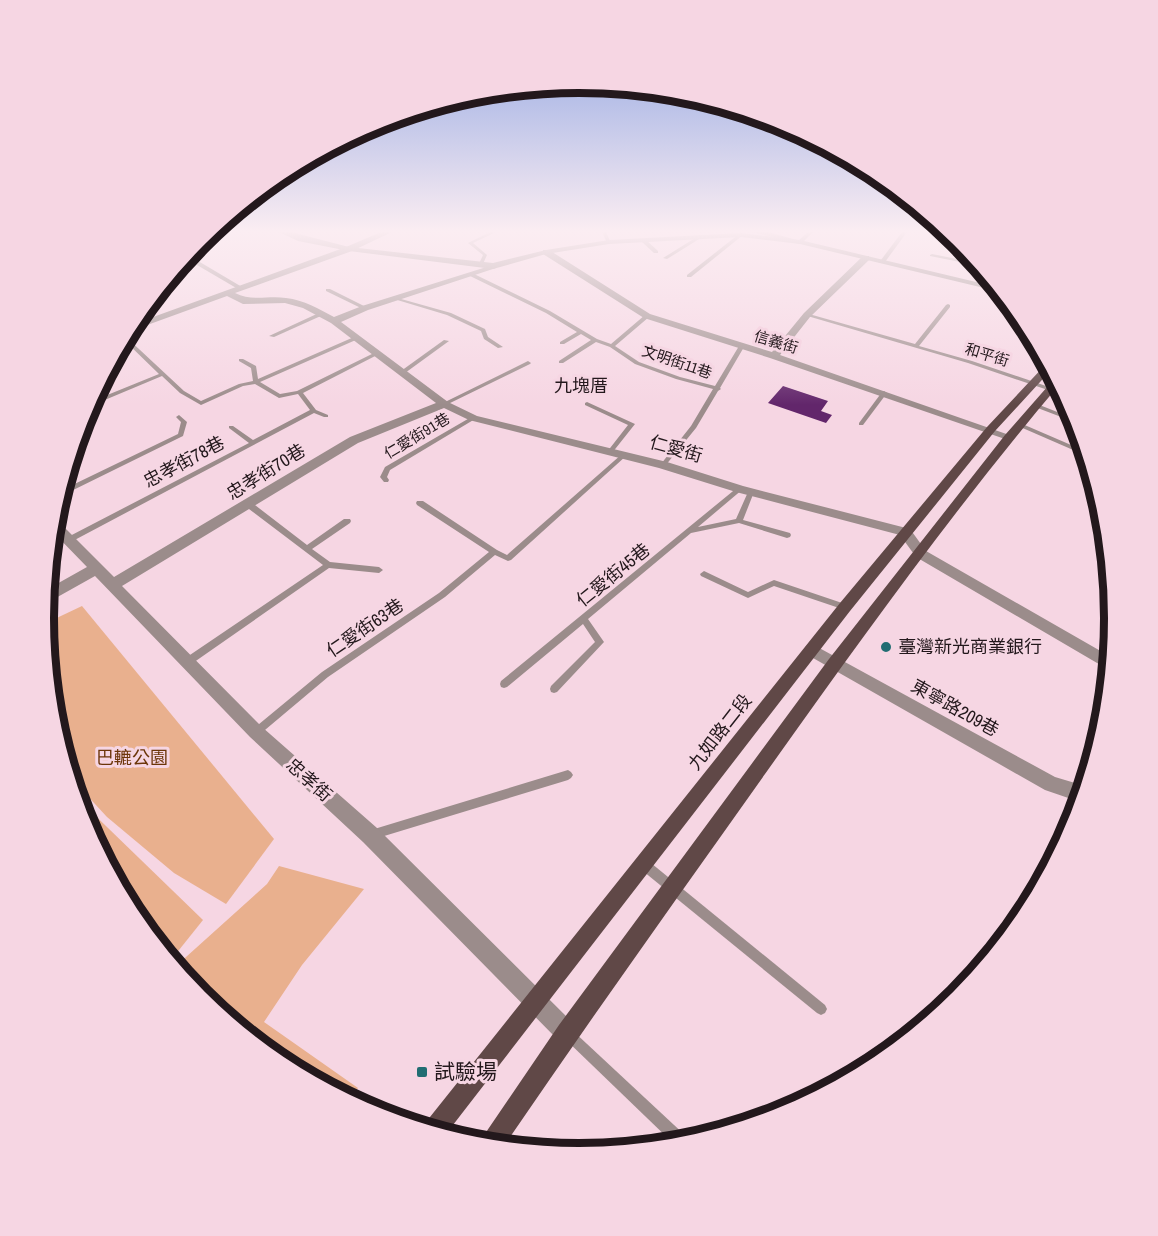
<svg xmlns="http://www.w3.org/2000/svg" width="1158" height="1236" viewBox="0 0 1158 1236" font-family="'Archivo Narrow','Noto Sans TC',sans-serif">
<style>
.green{fill:#e9b08e}
.building{fill:#62266b}
.lines{fill:none;stroke-linecap:round;stroke-linejoin:round}
.service{fill:#9b8c8b;fill-rule:evenodd}
.minor{fill:#9b8c8b;fill-rule:evenodd}
.tertiary{fill:#9b8c8b;fill-rule:evenodd}
.primary{fill:#604847;fill-rule:evenodd}
.poi-dot{fill:#216d72;stroke:#f6d6e3;stroke-width:2}
.labels{text-anchor:middle;stroke-width:6;stroke-linejoin:round;paint-order:stroke}
.far-street-label{font-size:15px;fill:#23181c;stroke:#f6d6e3}
.far-quarter-label{font-size:18px;fill:#23181c;stroke:#f6d6e3}
.street-label{font-size:18px;fill:#23181c;stroke:#f6d6e3}
.poi-label{font-size:18px;fill:#23181c;stroke:#f6d6e3;text-anchor:start}
.park-label{font-size:18px;fill:#6c3509;stroke:#f6d6e3}
.near-poi-label{font-size:21px;fill:#23181c;stroke:#f6d6e3;text-anchor:start}
.rim{fill:none;stroke:#23181c;stroke-width:8}
</style>
<rect width="100%" height="100%" fill="#f6d6e3"/>
<g class="green">
<polygon points="82,606 274,839 226,904 174,873 107,817 71,778 54,722 44,624"/>
<polygon points="76,797 203,920 171,960 134,915 84,823"/>
<polygon points="279,866 364,889 302,965 264,1022 358,1088 348,1099 281,1063 200,996 176,966 267,884"/>
</g>
<polygon class="building" points="783,386 828,401 821,411 832,415 826,423 768,403"/>
<g class="lines">
<g class="service">
<polygon points="490,232 496,232 473,243 487,255 482,266 478,266 483,255 468,243"/>
<polygon points="602,232 606,232 611,243 607,243"/>
<polygon points="808,232 813,232 802,243 798,243 798,241"/>
<polygon points="902,232 907,232 885,262 881,262 881,260"/>
<polygon points="739,234 743,235 691,277 687,277 687,275"/>
<polygon points="700,235 704,236 667,259 663,258"/>
<polygon points="641,239 645,239 658,251 658,253 654,253 641,241"/>
<polygon points="932,254 977,263 980,266 930,256 930,255"/>
<polygon points="188,255 242,287 242,288 238,289 185,258"/>
<polygon points="468,273 472,273 550,311 597,339 611,344 645,315 649,315 649,317 615,346 639,362 680,377 715,386 739,346 744,347 720,388 721,389 718,391 696,428 665,466 661,466 661,464 691,426 713,389 676,379 635,364 610,347 596,342 563,363 559,363 559,361 591,340 581,334 564,344 560,344 560,342 577,332 546,313 468,275"/>
<polygon points="326,289 330,289 368,308 363,309 326,291"/>
<polygon points="394,297 451,313 485,329 488,337 503,347 498,348 484,339 481,331 447,315 394,299"/>
<polygon points="948,304 950,305 950,307 919,346 972,361 1052,388 1052,390 1048,390 968,363 804,315 809,314 915,344 946,305"/>
<polygon points="321,312 323,313 323,315 274,337 269,336"/>
<polygon points="125,336 184,391 201,401 239,384 253,381 251,368 239,361 239,359 243,359 256,366 258,379 354,337 358,337 358,339 260,382 280,394 297,391 376,352 381,353 303,393 316,410 328,415 328,417 324,417 314,413 69,543 65,540 66,538 249,443 229,428 229,426 233,426 253,440 310,410 298,394 279,398 255,384 243,386 201,405 180,393 162,376 88,407 90,402 159,374 124,340"/>
<polygon points="444,340 449,341 405,373 401,373 401,371"/>
<polygon points="528,361 531,363 530,364 446,405 444,406 441,404"/>
<polygon points="884,391 887,393 863,425 859,425 859,423 882,392"/>
<polygon points="587,402 635,424 612,453 610,454 607,452 628,425 585,405 585,403"/>
<polygon points="1037,404 1075,419 1077,423 1035,407 1035,405"/>
<polygon points="179,415 187,422 183,436 59,497 60,491 178,434 181,422 176,417"/>
<polygon points="473,416 476,418 475,419 390,470 387,477 389,480 388,482 384,482 380,477 385,467"/>
<polygon points="1020,423 1085,451 1087,456 1018,426 1018,424"/>
<polygon points="624,453 626,454 626,456 511,560 508,561 495,555 445,597 328,677 259,735 256,736 253,735 251,732 253,729 322,672 439,593 489,552 417,505 416,503 417,501 423,501 497,550 507,555 622,454"/>
<polygon points="738,487 742,487 743,489 698,527 736,519 748,492 751,490 754,492 743,520 790,533 791,535 790,537 787,538 739,523 691,533 588,619 604,642 557,692 554,693 551,692 550,689 551,686 595,642 583,624 507,687 504,688 501,687 500,684 501,681"/>
<polygon points="245,502 251,502 307,545 344,519 350,519 351,521 350,523 312,549 330,562 379,567 383,570 379,573 329,568 190,665 187,666 184,665 183,662 184,659 323,565 245,506 244,504"/>
<polygon points="704,571 748,592 774,580 848,605 849,607 845,610 774,586 748,598 701,576 700,574"/>
<polygon points="568,770 571,772 573,775 571,778 568,780 371,840 367,839 366,835 367,831 371,830"/>
<polygon points="642,858 646,859 825,1005 827,1009 825,1013 821,1015 817,1013 638,867 637,863 638,859"/>
<polygon points="568,1028 572,1030 688,1138 689,1141 674,1144 564,1038 562,1034 564,1030"/>
</g>
<g class="minor">
<path d="M381 232H392L352 251 235 293C252 302 268 295 286 298 304 300 319 309 334 317L362 306 496 264V268L368 310 341 322 448 402 477 416 667 462 743 486 910 529 926 551 1111 657 1109 670 916 557 900 535 736 492 659 468 469 420 444 408 358 443 122 586 262 727 377 828 575 1025 578 1033 575 1041 567 1044 559 1041 363 842 250 737 95 576 45 604 46 590 87 567 52 531 53 520 58 521 114 577 350 437 436 403 331 323 303 308 285 303 243 304 227 296 128 332 131 325 346 247Z"/>
<polygon points="752,232 768,232 804,242 800,244"/>
<polygon points="543,250 549,250 650,314 772,352 804,313 863,256 869,256 869,260 810,317 780,355 1015,437 1009,441 1005,439 770,358 644,318 543,254"/>
<polygon points="812,644 1055,777 1085,786 1080,802 1045,790 806,654 804,650 806,646"/>
</g>
<polygon class="tertiary" points="279,232 291,232 349,247 493,263 546,250 609,240 741,233 800,240 997,287 1001,292 800,244 741,237 609,244 546,254 493,269 349,251 298,241"/>
<g class="primary">
<polygon points="1047,363 1051,370 995,431 850,611 446,1134 422,1127 840,603 987,427"/>
<path d="M1055 378 1059 385C954 509 859 642 765 774 677 898 589 1021 504 1146L478 1144 559 1025 829 659 1005 435Z"/>
</g>
</g>
<linearGradient id="sky" x2="0" y2="1"><stop stop-color="#859ee0"/><stop offset="0.57" stop-color="#fbedf2"/><stop offset="1" stop-color="#fbedf2" stop-opacity="0"/></linearGradient>
<rect width="1158" height="405" fill="url(#sky)"/>
<g class="poi-dot">
<circle cx="886" cy="647" r="6"/>
<rect x="416" y="1066" width="12" height="12" rx="3"/>
</g>
<g class="labels">
<g class="far-street-label">
<text transform="translate(776 342) rotate(17)" y="5">信義街</text>
<text transform="translate(987 355) rotate(17)" y="5">和平街</text>
<text transform="translate(677 362) rotate(19)" y="5">文明街11巷</text>
<text transform="translate(417 436) rotate(-31)" y="5">仁愛街91巷</text>
</g>
<g class="far-quarter-label">
<text x="581" y="392">九塊厝</text>
</g>
<g class="street-label">
<text transform="translate(676 449) rotate(16)" y="6">仁愛街</text>
<text transform="translate(184 462) rotate(-28)" y="6">忠孝街78巷</text>
<text transform="translate(266 472) rotate(-32)" y="6">忠孝街70巷</text>
<text transform="translate(613 575) rotate(-39)" y="6">仁愛街45巷</text>
<text transform="translate(365 628) rotate(-34)" y="6">仁愛街63巷</text>
<text transform="translate(955 708) rotate(29)" y="6">東寧路209巷</text>
<text transform="translate(720 732) rotate(-52)" y="6">九如路二段</text>
<text transform="translate(309 780) rotate(42)" y="6">忠孝街</text>
</g>
<g class="poi-label">
<text x="898" y="653">臺灣新光商業銀行</text>
</g>
<g class="park-label">
<text x="132" y="764">巴轆公園</text>
</g>
<g class="near-poi-label">
<text x="434" y="1079">試驗場</text>
</g>
</g>
<path d="M0 0H1158V1236H0ZM54 618a525 525 0 1 1 1050 0a525 525 0 1 1-1050 0Z" fill="#f6d6e3" fill-rule="evenodd"/>
<path class="rim" d="M54 618a525 525 0 1 1 1050 0a525 525 0 1 1-1050 0Z"/>
</svg>
